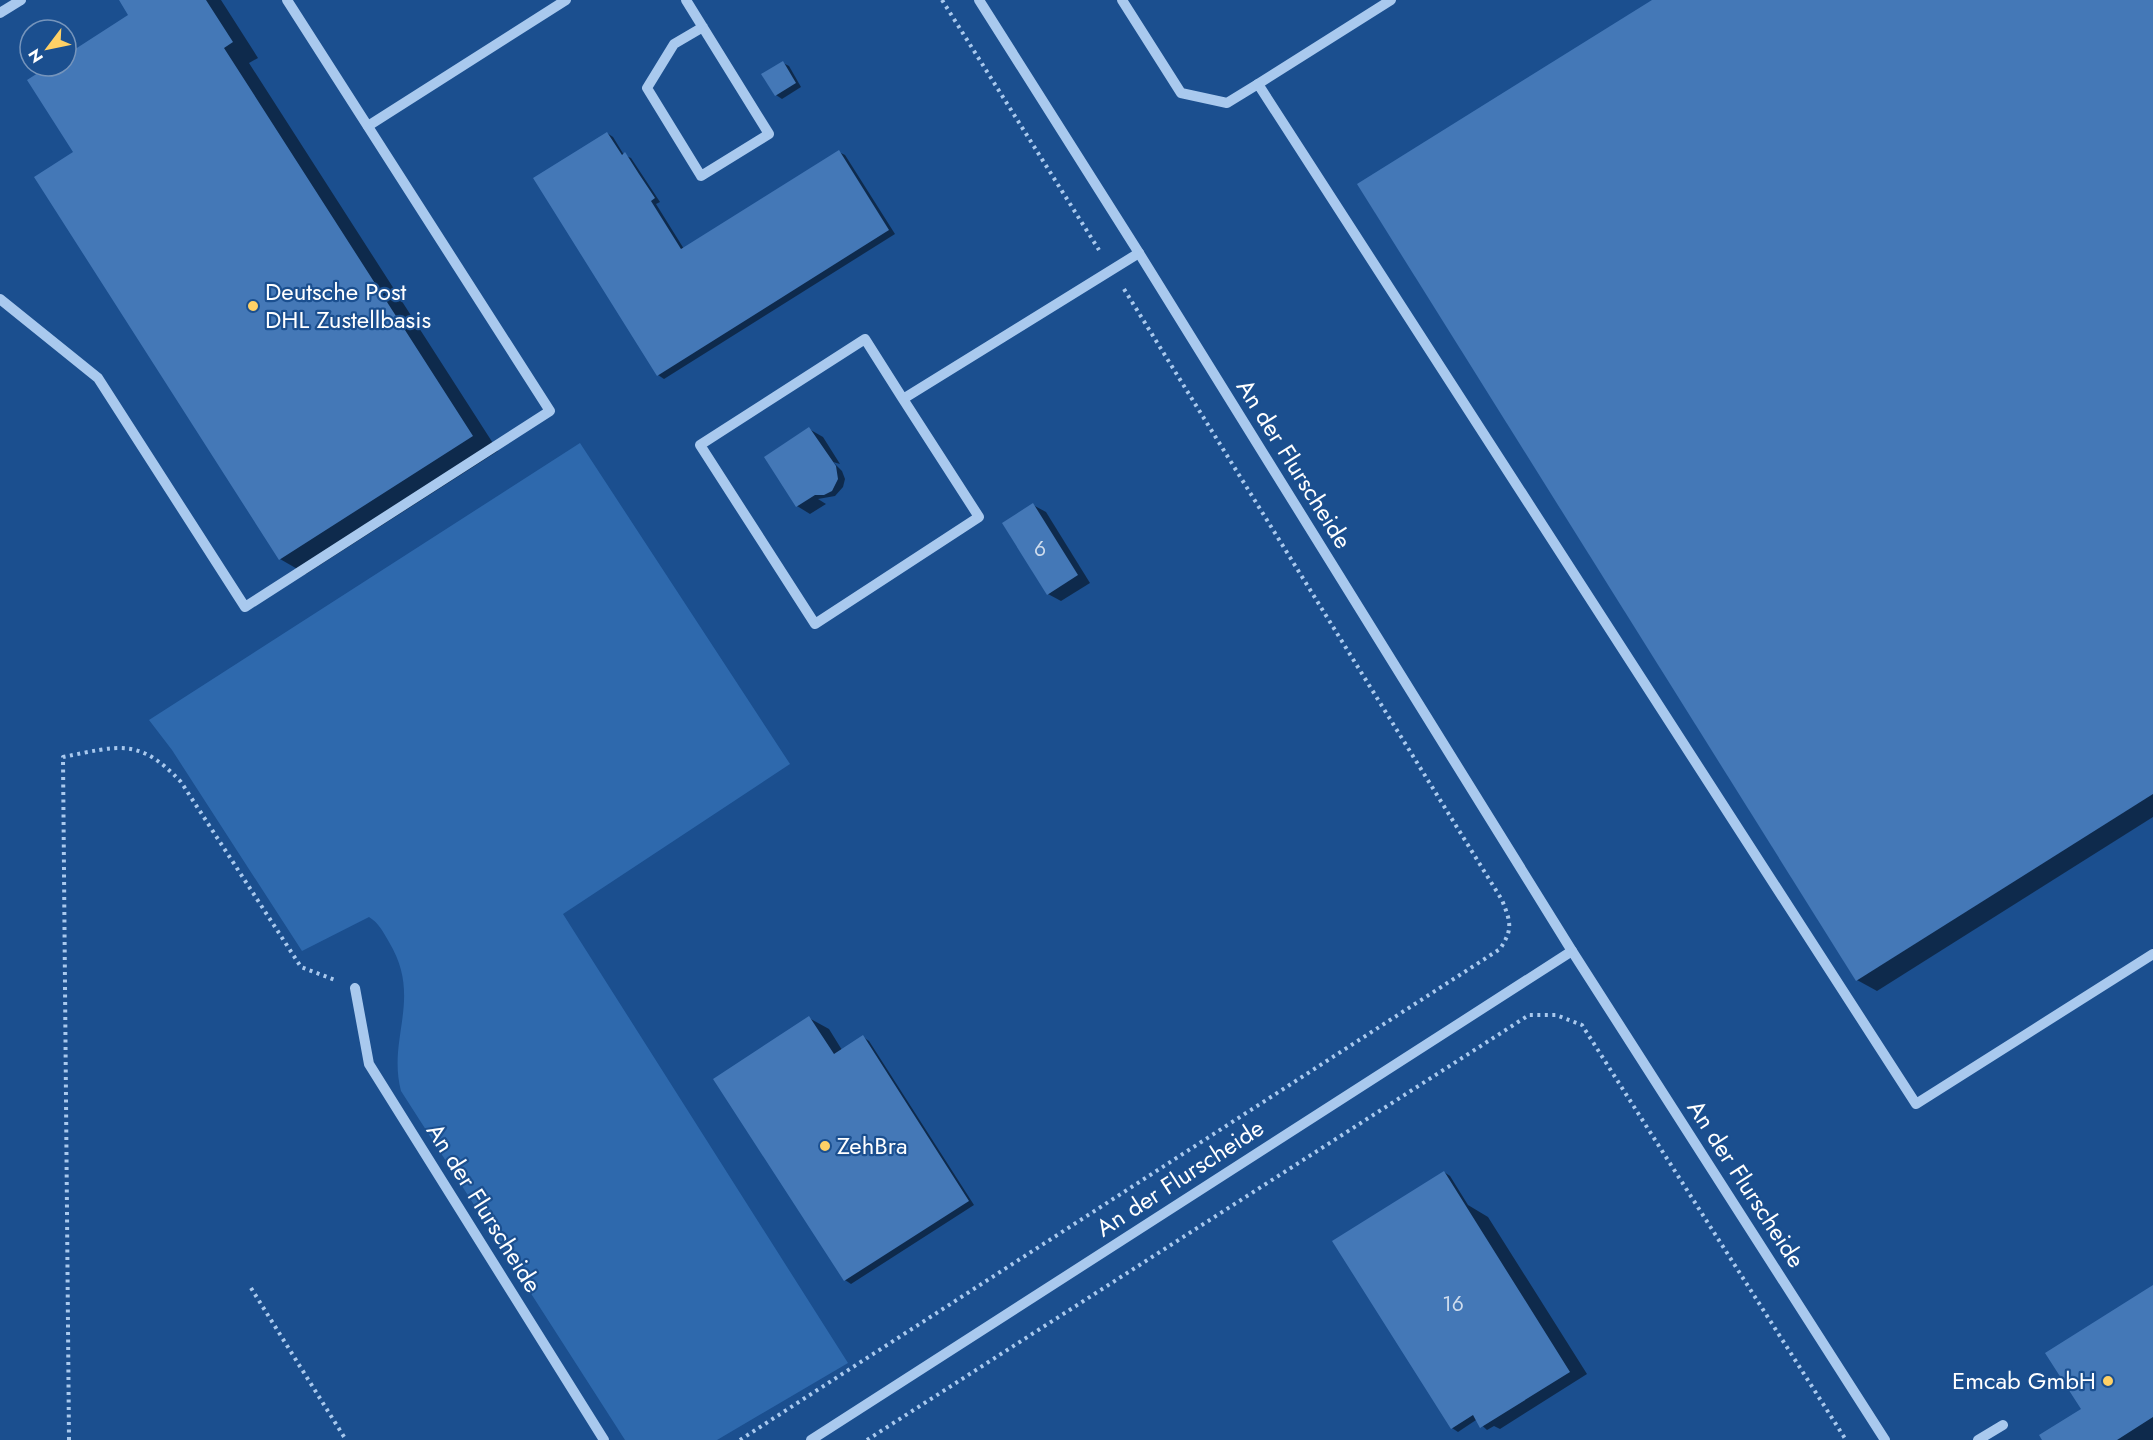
<svg xmlns="http://www.w3.org/2000/svg" width="2153" height="1440" viewBox="0 0 2153 1440" font-family="Jost,sans-serif">
<style>
.green{fill:#2e69ad}
.shadow{fill:#0007}
.building{fill:#4478b7}
.lines{fill:none;stroke-linecap:round;stroke-linejoin:round}
.path{stroke:#a9c9ee;stroke-width:4;stroke-dasharray:3 4.5;stroke-linecap:butt}
.minor{stroke:#a9c9ee;stroke-width:10}
.poi-dot{fill:#ffd166;stroke:#1b4f8f;stroke-width:2}
.labels{text-anchor:middle;stroke-width:4.5;stroke-linejoin:round;paint-order:stroke}
.number-label{font-size:21px;fill:#d0dded}
.poi-label{font-size:24px;fill:#fff;stroke:#1b4f8f;text-anchor:start}
.street-label{font-size:24px;fill:#fff;stroke:#1b4f8f}
</style>
<rect width="100%" height="100%" fill="#1b4f8f"/>
<path class="green" d="M580 443 790 764 563 914 848 1363 717 1440H625L401 1091C387 1038 423 998 389 942 383 932 379 923 369 917L302 951 172 750 149 720Z"/>
<g class="shadow">
<polygon points="120,0 221,0 258,58 249,63 498,451 306,574 280,559 36,178 75,153 51,66 66,66 66,57 130,15"/>
<polygon points="1655,0 2153,0 2153,817 1877,991 1857,980"/>
<polygon points="783,63 789,66 801,87 782,99 776,95"/>
<polygon points="607,133 613,137 624,155 631,158 660,202 656,204 684,249 839,152 845,155 895,234 664,379 658,375"/>
<polygon points="809,429 823,437 840,464 833,462 842,471 845,479 843,487 835,496 818,499 826,504 810,514 797,506"/>
<polygon points="1033,505 1046,512 1090,583 1061,601 1048,594"/>
<polygon points="809,1018 829,1029 842,1050 863,1037 869,1041 974,1205 851,1284 845,1280"/>
<polygon points="1444,1172 1450,1176 1468,1205 1488,1217 1587,1374 1500,1429 1494,1426 1487,1430 1476,1420 1458,1432 1452,1428"/>
<polygon points="2153,1286 2153,1440 2044,1440 2083,1409"/>
</g>
<g class="building">
<polygon points="119,0 206,0 233,42 224,48 473,436 279,560 34,177 73,152 27,80 49,66 66,66 66,55 128,15"/>
<polygon points="1652,0 2153,0 2153,794 1856,981 1357,184"/>
<polygon points="783,61 796,83 775,96 761,74"/>
<polygon points="607,132 622,155 625,152 639,174 655,198 651,201 681,249 839,150 889,230 657,376 533,178"/>
<polygon points="809,427 836,466 838,479 832,491 824,495 815,495 796,507 764,457"/>
<polygon points="1033,503 1078,575 1047,595 1002,523"/>
<polygon points="809,1016 834,1054 863,1035 969,1201 844,1281 713,1079"/>
<polygon points="1444,1171 1570,1372 1480,1428 1473,1415 1451,1429 1332,1241"/>
<polygon points="2153,1285 2153,1417 2117,1440 2042,1440 2039,1435 2081,1409 2045,1353"/>
</g>
<g class="lines">
<g class="path">
<polyline points="942,0 1099,250"/>
<polyline points="251,1288 346,1440"/>
<path d="M69 1440 63 757C119 746 139 737 181 782L301 967 335 980"/>
<path d="M740 1440 1500 949C1513 929 1511 923 1502 900L1124 289"/>
<polyline points="867,1440 1529,1015 1556,1015 1582,1025 1846,1440"/>
</g>
<g class="minor">
<polyline points="686,0 769,134 701,176 647,88 674,44 703,27"/>
<polyline points="979,0 1139,253 1572,951 1885,1440"/>
<polyline points="1122,0 1181,93 1227,103 1258,84 1916,1104 2153,954"/>
<polyline points="0,13 21,0"/>
<polyline points="1258,84 1391,0"/>
<polyline points="368,126 566,0"/>
<polyline points="0,299 98,378 245,607 550,411 287,0"/>
<polyline points="903,399 979,517 815,624 700,445 865,339 903,399 1139,253"/>
<polyline points="355,988 369,1064 604,1440"/>
<polyline points="811,1440 1572,951"/>
<polyline points="1978,1440 2003,1425"/>
</g>
</g>
<g class="poi-dot">
<circle cx="253" cy="306" r="6"/>
<circle cx="825" cy="1146" r="6"/>
<circle cx="2108" cy="1381" r="6"/>
</g>
<g class="labels">
<g class="number-label">
<text x="1040" y="556">6</text>
<text x="1453" y="1311">16</text>
</g>
<g class="poi-label">
<text x="265" y="300">Deutsche Post<tspan x="265" dy="28">DHL Zustellbasis</tspan></text>
<text x="837" y="1154">ZehBra</text>
<text x="2096" y="1389" text-anchor="end">Emcab GmbH</text>
</g>
<g class="street-label">
<text transform="translate(1294 464) rotate(58)" y="8">An der Flurscheide</text>
<text transform="translate(1180 1178) rotate(-33)" y="8">An der Flurscheide</text>
<text transform="translate(1746 1184) rotate(57)" y="8">An der Flurscheide</text>
<text transform="translate(484 1208) rotate(58)" y="8">An der Flurscheide</text>
</g>
</g>
<g transform="translate(48 48) rotate(238)"><circle r="28" fill="#1b4f8f" stroke="#7695bc" stroke-width="1.5"/>
<path d="M0-4.5L10 22L0 15L-10 22Z" fill="#ffd166"/>
<text y="-9" font-size="16" font-weight="bold" text-anchor="middle" fill="#ffffff">N</text>
</g>
</svg>
